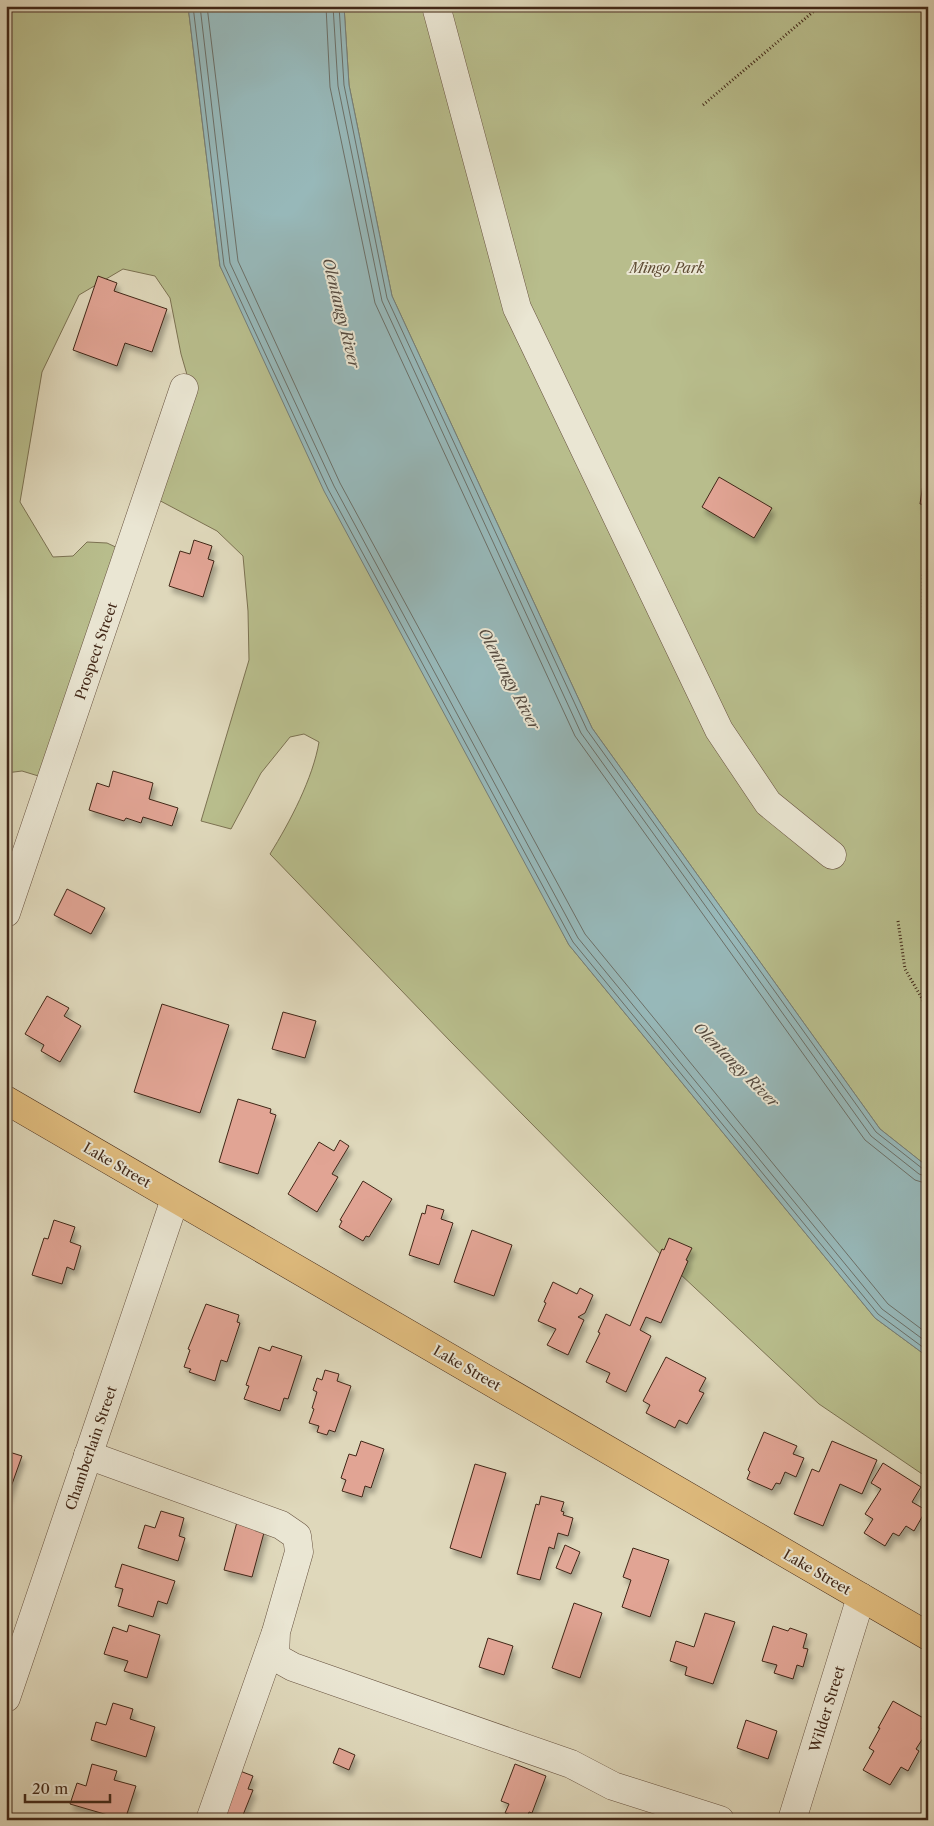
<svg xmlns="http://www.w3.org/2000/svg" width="934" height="1826" viewBox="0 0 934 1826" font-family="'Libre Caslon Text',serif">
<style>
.green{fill:#b8bd8c;stroke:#7c7252}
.water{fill:#97b8b9;stroke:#757e78}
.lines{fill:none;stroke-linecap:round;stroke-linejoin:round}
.shore{stroke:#6c7068;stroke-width:1}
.building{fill:#e1a494;stroke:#412717;filter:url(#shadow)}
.minor-casing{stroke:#685340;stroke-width:29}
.major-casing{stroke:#412717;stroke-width:29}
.path{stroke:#412717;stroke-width:3;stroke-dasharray:1 2.5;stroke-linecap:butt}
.minor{stroke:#eae6d3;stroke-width:28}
.major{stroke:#e0bc7e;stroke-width:28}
.labels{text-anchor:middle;stroke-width:4;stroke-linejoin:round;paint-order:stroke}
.park-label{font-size:14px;font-style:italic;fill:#5f4c34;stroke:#eae6d3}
.street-label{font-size:14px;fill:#412717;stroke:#eae6d3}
.water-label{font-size:15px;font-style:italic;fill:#564b40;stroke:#eae6d3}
</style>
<defs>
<filter id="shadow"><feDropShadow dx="3" dy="5.5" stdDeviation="2.5" flood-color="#0004"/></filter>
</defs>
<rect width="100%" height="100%" fill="#dfd8bb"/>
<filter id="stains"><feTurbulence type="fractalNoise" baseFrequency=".004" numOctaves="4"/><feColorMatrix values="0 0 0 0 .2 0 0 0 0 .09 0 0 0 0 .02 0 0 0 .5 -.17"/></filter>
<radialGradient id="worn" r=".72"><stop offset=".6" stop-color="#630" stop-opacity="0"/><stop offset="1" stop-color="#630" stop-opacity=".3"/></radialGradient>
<g class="green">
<path d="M6 6H188L220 266 569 945 875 1318 928 1357V1478L819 1404 679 1273 451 1042 270 854C290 822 313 778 319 742L304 734 290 737 261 773 231 829 201 821 249 660 248 611 243 556 217 531 153 497 190 385 181 354 170 298 155 276 123 269 79 295 42 372 20 502 53 557 73 556 87 542 107 543 122 550 45 778 22 771 6 773Z"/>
<polygon points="344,6 928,6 928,1167 880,1129 592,728 392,296 349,85"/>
</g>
<polygon class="water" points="188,6 344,6 349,85 392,296 592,728 880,1129 928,1167 928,1357 875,1318 569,945 324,491 220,266"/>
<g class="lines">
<g class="shore">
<polyline points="193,6 224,265 328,489 573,942 878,1314 928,1351"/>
<polyline points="200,6 230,263 334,486 578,938 882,1309 928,1343"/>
<polyline points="207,6 238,261 340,483 585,934 888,1304 928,1334"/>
<polyline points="326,6 330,87 375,303 575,736 865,1140 915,1180 928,1184"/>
<polyline points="333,6 338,86 382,301 581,733 871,1136 919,1174 928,1177"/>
<polyline points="339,6 344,85 387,298 587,730 876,1132 923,1169 928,1170"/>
</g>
</g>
<g class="building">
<polygon points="98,276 117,283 114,291 167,309 152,352 125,343 117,366 73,350"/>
<polygon points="928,451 928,505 920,504"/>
<polygon points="719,477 772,508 754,538 702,507"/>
<polygon points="194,540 212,546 208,559 214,561 203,597 169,586 180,551 190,554"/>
<polygon points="113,771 153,783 149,799 178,808 172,826 143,817 141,823 126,818 124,821 89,810 97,783 109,787"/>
<polygon points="67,889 105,908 91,934 54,915"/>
<polygon points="47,996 69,1008 64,1016 81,1026 60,1062 41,1051 44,1045 25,1034"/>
<polygon points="162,1004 229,1025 200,1113 134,1092"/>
<polygon points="283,1012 316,1021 305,1058 272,1049"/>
<polygon points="238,1099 271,1109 270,1113 276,1115 258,1174 219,1162"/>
<polygon points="340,1140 349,1146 332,1174 338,1177 317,1212 288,1194 319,1142 334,1151"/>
<polygon points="363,1181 392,1199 369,1237 366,1236 363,1241 339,1227 342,1221 340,1220"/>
<polygon points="427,1205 444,1210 441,1219 453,1223 439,1265 409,1255 422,1213 425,1214"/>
<polygon points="54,1220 75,1227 70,1242 81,1246 74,1270 67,1267 62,1284 32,1275 44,1238 48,1239"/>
<polygon points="472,1230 512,1245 494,1296 454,1282"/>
<polygon points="669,1238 692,1248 686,1260 688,1261 661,1323 646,1317 640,1330 651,1336 626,1392 606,1382 610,1373 586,1362 600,1333 598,1332 606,1314 630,1326 662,1249 664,1250"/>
<polygon points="553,1282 577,1294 580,1288 593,1295 585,1313 578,1317 584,1320 568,1355 547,1345 556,1329 538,1321 546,1303 544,1302"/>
<polygon points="206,1304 239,1315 237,1322 240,1323 227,1362 221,1360 215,1381 189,1372 191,1369 184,1367 190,1350 188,1349"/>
<polygon points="272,1346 302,1356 288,1399 284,1398 280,1411 244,1399 249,1386 246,1385 259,1347 270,1351"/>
<polygon points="666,1357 706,1378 699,1391 704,1393 687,1424 679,1420 675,1428 646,1413 650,1405 643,1401"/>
<polygon points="325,1370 339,1374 337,1381 351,1386 335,1432 329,1430 327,1435 317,1432 319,1426 309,1423 314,1409 312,1408 317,1392 313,1390 317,1378 322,1380"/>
<polygon points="764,1432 797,1446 793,1454 804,1458 796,1477 785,1472 780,1484 776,1483 772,1490 747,1479 750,1472 748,1470"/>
<polygon points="361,1441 384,1449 371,1488 365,1486 362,1497 342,1491 346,1480 341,1478 349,1454 356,1456"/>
<polygon points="832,1441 877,1460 862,1494 840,1484 823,1526 794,1514 812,1469 819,1472"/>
<polygon points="6,1451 22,1456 6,1501"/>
<polygon points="883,1463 921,1487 912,1502 926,1510 914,1531 906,1526 899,1536 893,1533 885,1546 864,1533 873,1519 865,1514 881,1489 871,1483"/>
<polygon points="475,1464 506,1473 481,1558 450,1548"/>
<polygon points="541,1496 564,1502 561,1511 564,1512 563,1515 573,1518 568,1536 558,1533 554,1549 549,1547 540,1580 517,1574 536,1504 539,1505"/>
<polygon points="161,1511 184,1518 179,1536 185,1538 178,1561 138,1548 145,1525 155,1528"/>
<polygon points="237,1522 265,1529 252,1577 224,1570"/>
<polygon points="565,1545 580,1552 571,1574 556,1568"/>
<polygon points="633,1548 669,1560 650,1617 622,1607 631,1580 623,1577"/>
<polygon points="122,1564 175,1581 167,1604 158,1601 153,1617 118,1606 123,1589 115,1587"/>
<polygon points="574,1603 602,1613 580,1678 552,1668"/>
<polygon points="705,1613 735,1622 713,1684 685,1675 687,1667 670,1661 676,1641 694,1647"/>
<polygon points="129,1625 160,1635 147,1678 124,1671 128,1661 104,1654 113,1627 127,1632"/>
<polygon points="773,1626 788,1631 790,1628 807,1634 803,1648 808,1649 803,1667 797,1665 793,1679 774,1673 777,1665 762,1661"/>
<polygon points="488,1638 513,1646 504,1675 479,1667"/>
<polygon points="893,1701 927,1720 922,1729 927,1732 916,1749 919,1751 908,1771 901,1767 890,1785 863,1770 874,1751 869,1748 880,1728 878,1728"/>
<polygon points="113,1703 133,1709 130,1719 155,1727 146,1757 91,1740 96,1722 106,1725"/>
<polygon points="746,1720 777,1731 768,1759 737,1748"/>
<polygon points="339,1748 355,1755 349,1770 333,1763"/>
<polygon points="92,1764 117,1771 114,1780 136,1786 125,1820 70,1804 77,1783 86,1786"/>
<polygon points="515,1764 546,1776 532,1813 529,1812 526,1820 505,1813 509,1804 501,1801"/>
<polygon points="240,1771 253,1776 248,1789 253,1790 241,1820 220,1811"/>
</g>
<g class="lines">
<defs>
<g id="minor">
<polyline points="436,6 517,308 719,730 768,803 832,855"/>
<polyline points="6,913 184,388"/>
<polyline points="88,1455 281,1525 297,1536 299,1552 276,1632 275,1657 293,1667 571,1764 613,1786 720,1820"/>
<polyline points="6,1698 175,1199"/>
<polyline points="210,1820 275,1635"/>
<polyline points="792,1820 861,1597"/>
</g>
<polyline id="major" points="6,1100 928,1636"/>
</defs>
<use href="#minor" class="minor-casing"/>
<use href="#major" class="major-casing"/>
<g class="path">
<polyline points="703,105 820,6"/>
<polyline points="928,558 923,574 924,740 928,751"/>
<polyline points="898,921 905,969 928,1009"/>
</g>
<use href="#minor" class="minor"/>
<use href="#major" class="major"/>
</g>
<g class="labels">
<g class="park-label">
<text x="667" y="273">Mingo Park</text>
</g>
<g class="street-label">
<text transform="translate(96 651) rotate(-71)" y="5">Prospect Street</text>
<text transform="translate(117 1165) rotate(30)" y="5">Lake Street</text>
<text transform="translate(467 1368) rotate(30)" y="5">Lake Street</text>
<text transform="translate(91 1448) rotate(-71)" y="5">Chamberlain Street</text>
<text transform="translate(817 1572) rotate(30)" y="5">Lake Street</text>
<text transform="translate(827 1709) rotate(-73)" y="5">Wilder Street</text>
</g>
<g class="water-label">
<text transform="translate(341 313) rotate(76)" y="5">Olentangy River</text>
<text transform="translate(509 679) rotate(62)" y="5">Olentangy River</text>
<text transform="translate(736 1065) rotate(45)" y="5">Olentangy River</text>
</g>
</g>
<rect width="934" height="1826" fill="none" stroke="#dfd8bb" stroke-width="25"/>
<rect x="8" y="8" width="919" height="1811" fill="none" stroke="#412717" stroke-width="2.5"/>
<rect x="12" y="12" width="909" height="1801" fill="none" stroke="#412717"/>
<path d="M25 1794v8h85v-8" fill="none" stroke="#412717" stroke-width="2.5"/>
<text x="32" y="1794" font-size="15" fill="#412717" stroke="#eae6d3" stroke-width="4" paint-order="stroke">20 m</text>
<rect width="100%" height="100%" filter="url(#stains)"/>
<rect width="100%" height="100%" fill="url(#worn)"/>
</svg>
